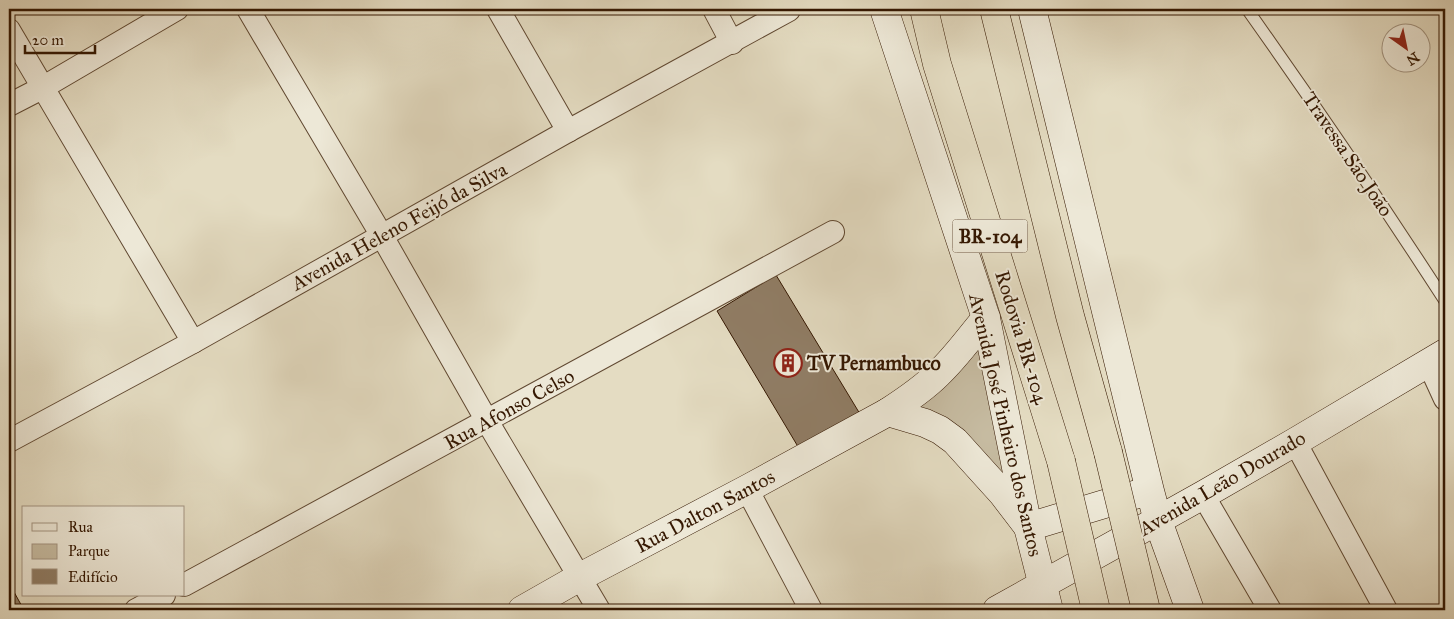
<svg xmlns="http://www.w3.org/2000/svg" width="1454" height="619" viewBox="0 0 1454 619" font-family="'IM FELL Great Primer',serif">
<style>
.green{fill:#c6bba1;stroke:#7d6951}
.building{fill:#907d65;stroke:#341701}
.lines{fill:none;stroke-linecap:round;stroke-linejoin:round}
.lane-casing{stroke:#604831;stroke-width:13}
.street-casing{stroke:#604831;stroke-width:24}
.secondary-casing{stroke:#341701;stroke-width:29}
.highway-casing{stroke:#341701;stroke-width:29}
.lane{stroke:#ede8d7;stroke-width:11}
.street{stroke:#ede8d7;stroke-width:22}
.secondary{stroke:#ede8d7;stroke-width:28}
.highway{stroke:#e4dcc2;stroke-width:28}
.highway-bridge-casing{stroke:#341701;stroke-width:29;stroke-linecap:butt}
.highway-bridge{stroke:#e4dcc2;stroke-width:28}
.labels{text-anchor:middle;stroke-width:4;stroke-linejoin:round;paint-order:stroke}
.shield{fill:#ede8d7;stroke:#6c5641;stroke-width:1}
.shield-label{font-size:19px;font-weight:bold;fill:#341701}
.street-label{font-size:20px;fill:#341701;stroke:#ede8d7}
.poi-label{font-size:20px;font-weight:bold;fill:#341701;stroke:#ede8d7;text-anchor:start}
</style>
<rect width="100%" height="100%" fill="#e4dcc2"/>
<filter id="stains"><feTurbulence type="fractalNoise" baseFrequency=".004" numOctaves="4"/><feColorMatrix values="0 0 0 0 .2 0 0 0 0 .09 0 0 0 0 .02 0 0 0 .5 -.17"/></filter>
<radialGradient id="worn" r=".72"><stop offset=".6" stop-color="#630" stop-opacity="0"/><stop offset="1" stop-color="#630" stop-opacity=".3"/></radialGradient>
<polygon class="green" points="983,328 1020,506 897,411"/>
<g class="building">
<polygon points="776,275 860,414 800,450 717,311"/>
<polygon points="9,583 24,610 9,610"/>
</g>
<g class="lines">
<defs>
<path id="lane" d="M1247 9C1315 105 1381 202 1445 301"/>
<g id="street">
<polyline points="248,9 382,236 487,421 599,610"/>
<polyline points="498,9 568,131"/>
<polyline points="714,9 732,43"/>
<polyline points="9,30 193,342"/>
<polyline points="9,105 42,88 177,9"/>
<polyline points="1428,362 1445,399"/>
<polyline points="9,441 193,342 568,131 789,10"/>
<polyline points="1295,442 1386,610"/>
<polyline points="747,489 811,610"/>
<polyline points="1203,495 1270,610"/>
<polyline points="184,585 833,232"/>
<polyline points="136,610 164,595"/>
</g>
<g id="secondary">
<polyline points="884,9 986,318 1028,527 1049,610"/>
<polyline points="1032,9 1150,491 1158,521 1190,610"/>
<polyline points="888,412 925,423 940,430 955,441 1002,493 1028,527 1141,493"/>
<path d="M522 610 580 577 747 489 888 412C905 401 923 389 938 374 956 357 970 337 986 318"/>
<polyline points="997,610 1203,495 1295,442 1445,353"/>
</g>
<g id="highway">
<polyline points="924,9 937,64 1061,461"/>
<polyline points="994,9 1070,316 1108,452"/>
</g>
</defs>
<use href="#lane" class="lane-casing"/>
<use href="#street" class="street-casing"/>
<use href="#secondary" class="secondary-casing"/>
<use href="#highway" class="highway-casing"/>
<use href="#lane" class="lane"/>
<use href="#street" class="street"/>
<use href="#secondary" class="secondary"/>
<use href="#highway" class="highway"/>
<defs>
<g id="highway-bridge">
<polyline points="1108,452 1146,610"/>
<polyline points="1061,461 1096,610"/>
</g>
</defs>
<use href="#highway-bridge" class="highway-bridge-casing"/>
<use href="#highway-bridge" class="highway-bridge"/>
</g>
<defs>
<symbol id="building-ring" viewBox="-11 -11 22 22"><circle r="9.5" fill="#ede8d7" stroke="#8f2418" stroke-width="1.5"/><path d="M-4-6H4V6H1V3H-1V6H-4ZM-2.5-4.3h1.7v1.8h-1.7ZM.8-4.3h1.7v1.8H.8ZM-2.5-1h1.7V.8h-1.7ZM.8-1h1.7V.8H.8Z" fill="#8f2418"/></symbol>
</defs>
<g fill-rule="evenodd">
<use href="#building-ring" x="772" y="347" width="32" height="32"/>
</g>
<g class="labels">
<rect class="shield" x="952.5" y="219.5" width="75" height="33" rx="4"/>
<g class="shield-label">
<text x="990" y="243">BR-104</text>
</g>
<g class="street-label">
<text transform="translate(1348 154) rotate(56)" y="7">Travessa São João</text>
<text transform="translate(399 226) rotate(-29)" y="7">Avenida Heleno Feijó da Silva</text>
<text transform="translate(1022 337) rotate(73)" y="7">Rodovia BR-104</text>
<text transform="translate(509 409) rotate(-29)" y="7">Rua Afonso Celso</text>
<text transform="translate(1006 425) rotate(77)" y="7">Avenida José Pinheiro dos Santos</text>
<text transform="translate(1222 483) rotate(-30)" y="7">Avenida Leão Dourado</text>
<text transform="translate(705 511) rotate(-28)" y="7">Rua Dalton Santos</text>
</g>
<g class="poi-label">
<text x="807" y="370">TV Pernambuco</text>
</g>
</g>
<rect width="1454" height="619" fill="none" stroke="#e4dcc2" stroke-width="30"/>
<rect x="10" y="10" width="1434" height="599" fill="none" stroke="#341701" stroke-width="2.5"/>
<rect x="15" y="15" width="1424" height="589" fill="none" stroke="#341701"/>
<rect x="22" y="506" width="162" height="90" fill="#ede8d7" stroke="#a39481"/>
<rect x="32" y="523" width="25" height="8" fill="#ede8d7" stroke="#a39481"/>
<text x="68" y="532" font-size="15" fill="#341701">Rua</text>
<rect x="32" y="544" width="25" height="15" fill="#c6bba1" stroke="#a39481"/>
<text x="68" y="556" font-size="15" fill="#341701">Parque</text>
<rect x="32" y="569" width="25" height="15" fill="#907d65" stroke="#a39481"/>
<text x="68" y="582" font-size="15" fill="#341701">Edifício</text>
<g transform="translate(1406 48) rotate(147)"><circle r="24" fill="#ede8d7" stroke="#a39481"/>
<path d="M0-4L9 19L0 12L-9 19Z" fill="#8f2418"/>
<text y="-8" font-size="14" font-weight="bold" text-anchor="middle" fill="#341701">N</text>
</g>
<path d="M25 45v8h70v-8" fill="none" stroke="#341701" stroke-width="2.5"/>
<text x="32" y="45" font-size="15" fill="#341701" stroke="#ede8d7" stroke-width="4" paint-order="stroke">20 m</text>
<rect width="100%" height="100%" filter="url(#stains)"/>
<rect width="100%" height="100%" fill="url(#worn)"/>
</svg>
